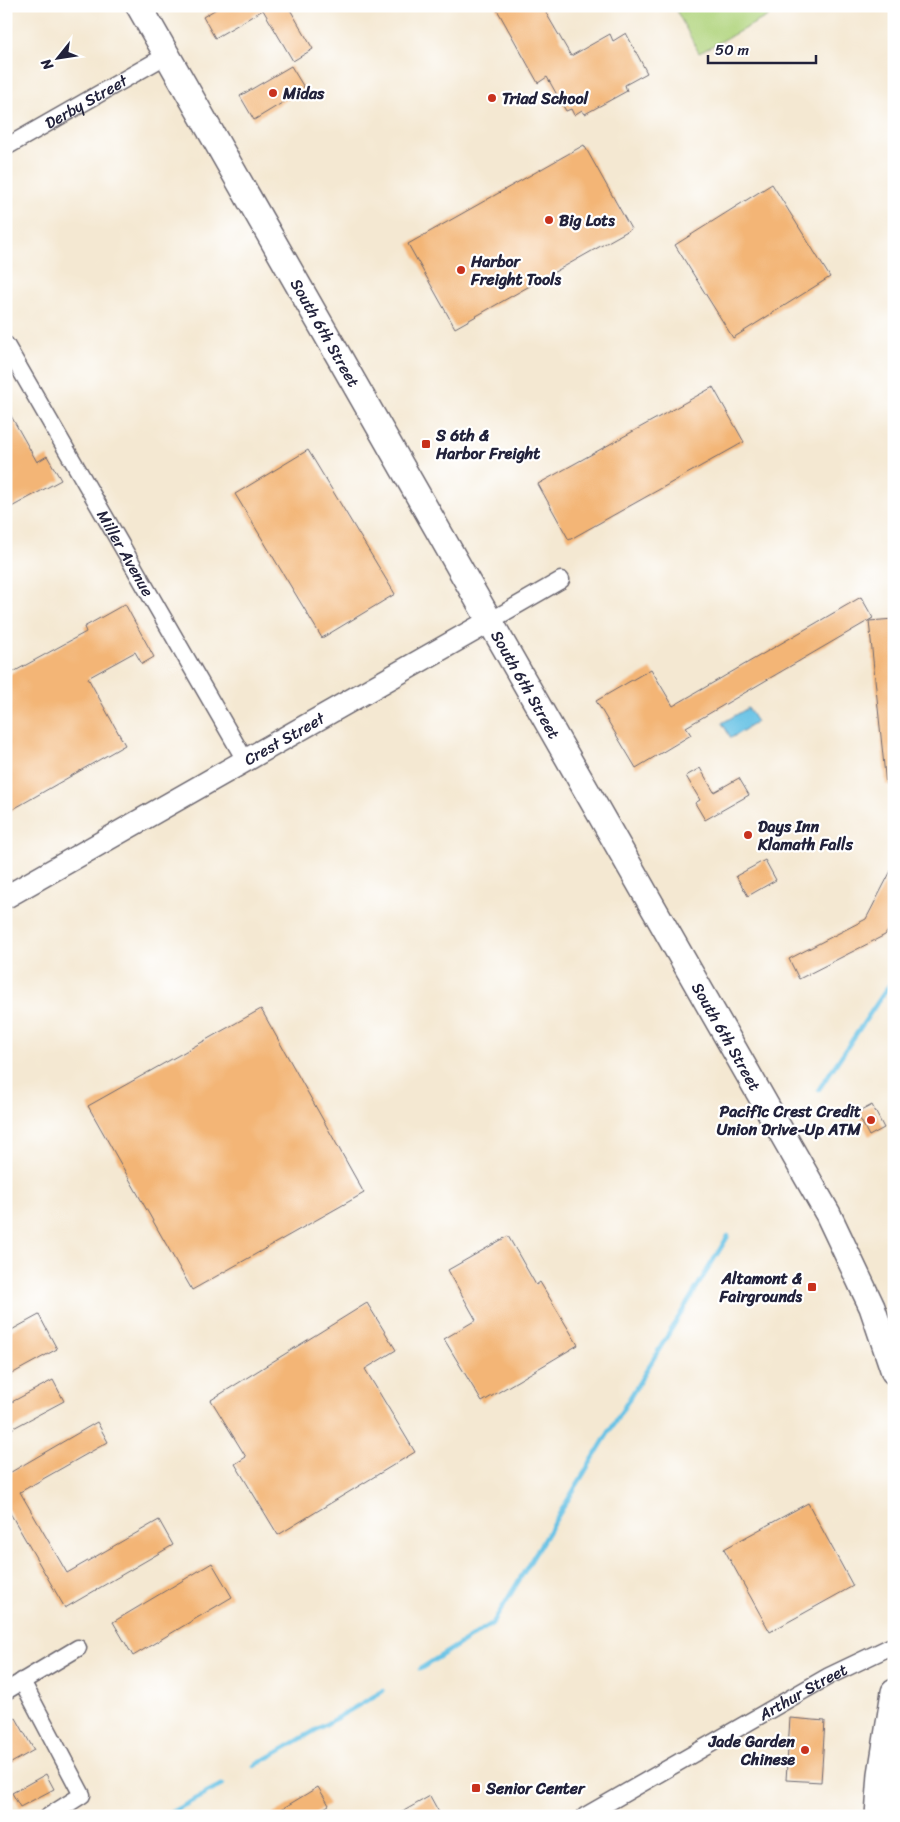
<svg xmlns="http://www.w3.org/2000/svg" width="900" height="1822" viewBox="0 0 900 1822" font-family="Sriracha,sans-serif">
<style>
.green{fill:#b0d47d;stroke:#697b5c}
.water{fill:#68c2e5;stroke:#457290}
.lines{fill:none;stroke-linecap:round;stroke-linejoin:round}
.stream{stroke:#68c2e5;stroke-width:4.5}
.building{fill:#f3b576}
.street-casing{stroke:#6c6770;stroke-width:19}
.secondary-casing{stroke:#6c6770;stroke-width:25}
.primary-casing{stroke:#6c6770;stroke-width:28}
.street{stroke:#fff;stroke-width:16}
.secondary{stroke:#fff;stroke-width:22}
.primary{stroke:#fff;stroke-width:25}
.poi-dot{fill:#c8321e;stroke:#fff;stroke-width:2}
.labels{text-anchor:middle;stroke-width:4.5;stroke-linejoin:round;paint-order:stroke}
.poi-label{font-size:16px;font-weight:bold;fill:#22223b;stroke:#fff;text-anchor:start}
.street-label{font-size:16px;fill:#22223b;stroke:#fff}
</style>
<rect width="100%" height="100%" fill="#fff"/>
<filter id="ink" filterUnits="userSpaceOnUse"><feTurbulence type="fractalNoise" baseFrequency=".02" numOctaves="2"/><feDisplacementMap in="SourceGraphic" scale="10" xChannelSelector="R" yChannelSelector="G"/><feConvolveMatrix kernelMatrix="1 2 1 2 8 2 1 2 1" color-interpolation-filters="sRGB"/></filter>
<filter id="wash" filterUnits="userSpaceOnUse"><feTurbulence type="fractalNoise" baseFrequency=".0096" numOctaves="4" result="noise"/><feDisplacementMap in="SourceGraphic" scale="20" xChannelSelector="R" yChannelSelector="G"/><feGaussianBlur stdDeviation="1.12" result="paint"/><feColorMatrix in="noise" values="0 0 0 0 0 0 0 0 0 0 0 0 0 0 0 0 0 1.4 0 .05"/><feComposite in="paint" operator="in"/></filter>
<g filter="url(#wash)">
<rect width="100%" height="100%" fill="#f4e8d2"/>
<polygon class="green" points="674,6 787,6 699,53"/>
<polygon class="water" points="748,708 757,722 731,738 722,723"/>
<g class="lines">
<g class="stream">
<polyline points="819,1089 894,978"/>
<polyline points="420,1669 493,1623 728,1236"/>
<polyline points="254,1766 383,1691"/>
<polyline points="164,1816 222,1785"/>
</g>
</g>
<g id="blocks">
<g class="building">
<polygon points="221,6 288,6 313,49 293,61 263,10 215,38 203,17"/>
<polygon points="495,6 542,6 571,56 610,34 613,41 626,33 647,73 625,85 627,91 585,114 582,110 574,115 571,109 566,111 547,77 538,83"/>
<polygon points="291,66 305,89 254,120 240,96"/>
<polygon points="584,145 631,229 455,328 408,244"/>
<polygon points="772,184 830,277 733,338 675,245"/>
<polygon points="713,387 744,442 569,540 538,484"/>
<polygon points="6,407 37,462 47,456 61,480 6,510"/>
<polygon points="308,450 395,594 322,638 235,494"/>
<polygon points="861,597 873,618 686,727 691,735 636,768 596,701 651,669 673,706"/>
<polygon points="125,604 154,657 142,664 135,652 88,678 125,745 10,811 6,805 6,676 86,632 84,627"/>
<polygon points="894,619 894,784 886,785 869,621"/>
<polygon points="700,768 714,792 739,778 749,795 705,820 695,803 700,800 686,776"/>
<polygon points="765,860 776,880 748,896 736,876"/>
<polygon points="894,865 894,922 885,935 799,979 789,959 866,919"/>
<polygon points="261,1009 364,1193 192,1290 88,1106"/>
<polygon points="872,1105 884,1128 869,1136 857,1113"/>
<polygon points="508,1236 536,1285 540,1282 578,1345 482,1402 444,1339 476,1320 448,1270"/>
<polygon points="367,1303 396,1350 365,1369 415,1452 278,1535 235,1464 246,1457 211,1400"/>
<polygon points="39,1315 57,1349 6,1377 6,1333"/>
<polygon points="53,1380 64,1401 6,1432 6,1405"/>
<polygon points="97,1422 108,1442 20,1492 67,1573 159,1520 173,1545 65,1608 6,1506 6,1475"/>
<polygon points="808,1503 853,1586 770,1632 724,1549"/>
<polygon points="212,1563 232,1597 133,1656 113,1622"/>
<polygon points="16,1718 34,1750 6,1766 6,1723"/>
<polygon points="790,1718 825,1721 821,1782 786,1780"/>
<polygon points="46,1774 54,1789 20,1807 12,1793"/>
<polygon points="318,1787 329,1805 311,1816 270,1816"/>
<polygon points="430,1796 441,1816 395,1816"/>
</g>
</g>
</g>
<g filter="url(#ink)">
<use href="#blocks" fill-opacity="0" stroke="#6c6770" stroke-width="1"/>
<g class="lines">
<defs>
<g id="street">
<path id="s1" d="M6 147 167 55"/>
<path id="s2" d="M6 345 245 760"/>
<polyline points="490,621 561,580"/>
<polyline points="22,1681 82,1795 49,1816"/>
<polyline points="6,1691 78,1648"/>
<path id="s3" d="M585 1816 829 1676 894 1645"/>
</g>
<g id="secondary">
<path id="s4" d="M6 897 490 621"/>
</g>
<g id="primary">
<path id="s5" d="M139 6 828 1214 872 1307 894 1372"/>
<polyline points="878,1816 881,1774 894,1692"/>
</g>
</defs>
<use href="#street" class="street-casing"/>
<use href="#secondary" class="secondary-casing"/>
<use href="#primary" class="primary-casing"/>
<use href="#street" class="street"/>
<use href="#secondary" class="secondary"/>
<use href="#primary" class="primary"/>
</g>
</g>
<g class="poi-dot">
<circle cx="273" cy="93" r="5"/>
<circle cx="492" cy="98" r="5"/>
<circle cx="549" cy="220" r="5"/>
<circle cx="461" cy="270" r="5"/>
<rect x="421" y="439" width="10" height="10" rx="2.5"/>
<circle cx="748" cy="835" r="5"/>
<circle cx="871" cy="1120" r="5"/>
<rect x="807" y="1282" width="10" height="10" rx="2.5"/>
<circle cx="805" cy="1750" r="5"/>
<rect x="471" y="1783" width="10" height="10" rx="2.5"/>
</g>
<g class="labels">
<g class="poi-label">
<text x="283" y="99">Midas</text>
<text x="502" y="104">Triad School</text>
<text x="559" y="226">Big Lots</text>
<text x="471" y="267">Harbor<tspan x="471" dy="18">Freight Tools</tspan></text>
<text x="436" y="441">S 6th &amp;<tspan x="436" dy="18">Harbor Freight</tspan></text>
<text x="758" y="832">Days Inn<tspan x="758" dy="18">Klamath Falls</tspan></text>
<text x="861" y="1117" text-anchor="end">Pacific Crest Credit<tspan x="861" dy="18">Union Drive-Up ATM</tspan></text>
<text x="802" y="1284" text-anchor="end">Altamont &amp;<tspan x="802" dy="18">Fairgrounds</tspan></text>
<text x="795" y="1747" text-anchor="end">Jade Garden<tspan x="795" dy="18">Chinese</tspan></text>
<text x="486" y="1794">Senior Center</text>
</g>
<g class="street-label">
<text dy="6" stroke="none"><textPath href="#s1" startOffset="92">Derby Street</textPath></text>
<text dy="6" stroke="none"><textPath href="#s5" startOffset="376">South 6th Street</textPath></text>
<text dy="6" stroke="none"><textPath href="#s2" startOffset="240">Miller Avenue</textPath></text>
<text dy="6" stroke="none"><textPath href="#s5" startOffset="781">South 6th Street</textPath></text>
<text dy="6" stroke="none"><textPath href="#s4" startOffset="320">Crest Street</textPath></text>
<text dy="6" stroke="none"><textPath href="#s5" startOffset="1186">South 6th Street</textPath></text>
<text dy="6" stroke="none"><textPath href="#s3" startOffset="251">Arthur Street</textPath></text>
</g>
</g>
<rect width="900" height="1822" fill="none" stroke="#fff" stroke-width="25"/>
<g transform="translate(58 58) rotate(240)" stroke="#ffffff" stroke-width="4" paint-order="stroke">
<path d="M0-4L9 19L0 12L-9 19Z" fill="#22223b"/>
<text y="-8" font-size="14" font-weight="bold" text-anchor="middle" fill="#22223b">N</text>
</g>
<path d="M708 55v8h108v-8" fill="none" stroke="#22223b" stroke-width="2.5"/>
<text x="715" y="55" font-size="15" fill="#22223b" stroke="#ffffff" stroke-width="4" paint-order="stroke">50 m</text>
</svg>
